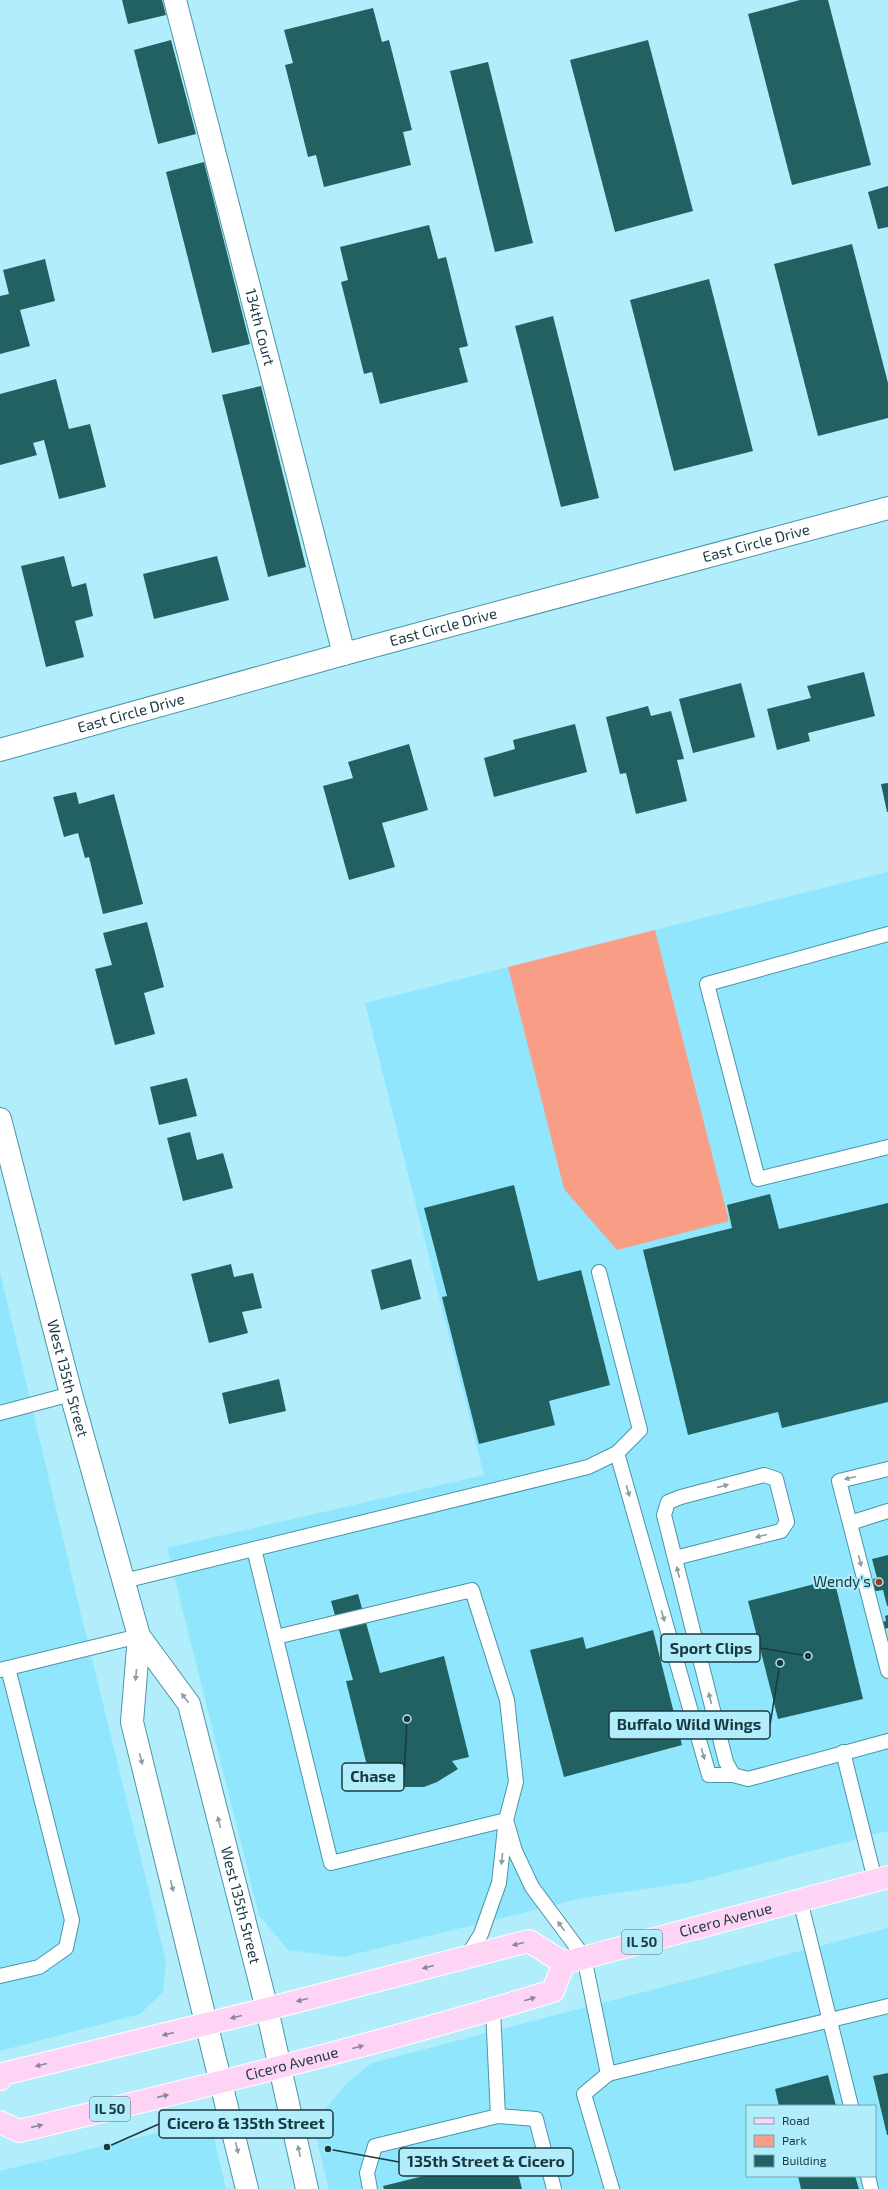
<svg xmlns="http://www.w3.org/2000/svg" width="888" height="2189" viewBox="0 0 888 2189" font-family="'Exo 2',sans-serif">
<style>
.built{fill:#90e6fc;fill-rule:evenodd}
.green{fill:#f89e86}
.building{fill:#226161}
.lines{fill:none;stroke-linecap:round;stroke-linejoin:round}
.service-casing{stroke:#4b95a7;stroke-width:16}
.minor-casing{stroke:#4b95a7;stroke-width:24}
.tertiary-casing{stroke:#4b95a7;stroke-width:24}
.primary-casing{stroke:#fff;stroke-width:24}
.service{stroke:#fff;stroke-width:14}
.minor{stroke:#fff;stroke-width:22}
.tertiary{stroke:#fff;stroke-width:22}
.primary{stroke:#fed4f4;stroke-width:22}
.oneway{fill:#8c9ca0}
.oneway2{fill:#8c869a}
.poi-dot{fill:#a0381c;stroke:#b2edfc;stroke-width:1.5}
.labels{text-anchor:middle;stroke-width:4;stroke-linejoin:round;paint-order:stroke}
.shield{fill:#b2edfc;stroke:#486f78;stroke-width:1}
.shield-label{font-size:14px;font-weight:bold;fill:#1a3940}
.street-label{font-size:15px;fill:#1a3940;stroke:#b2edfc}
.poi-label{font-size:15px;fill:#1a3940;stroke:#b2edfc;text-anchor:end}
.leader{fill:none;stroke:#1a3940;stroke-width:1.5}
.callout-dot{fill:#1a3940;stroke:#b2edfc;stroke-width:1.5}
.callout{fill:#b2edfc;stroke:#1a3940;stroke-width:1.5}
.callout-label{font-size:16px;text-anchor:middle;font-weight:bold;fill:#1a3940}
</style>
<rect width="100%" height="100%" fill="#b2edfc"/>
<g class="built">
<polygon points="888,872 888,1831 692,1882 583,1898 343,1957 288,1950 259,1915 167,1548 484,1475 365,1003 508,967 564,1189 729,1221 655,930"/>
<polygon points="0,1272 79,1606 166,1961 163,1992 140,2014 0,2051"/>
<path d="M888 1928V2189H329L317 2141 324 2110 348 2082 372 2063ZM747 2106H875V2176H747Z"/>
<polygon points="210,2120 226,2189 0,2189 0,2171"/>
</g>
<polygon class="green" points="655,930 729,1221 617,1250 564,1189 508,967"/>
<g class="building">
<polygon points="122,0 162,0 166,15 128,24"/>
<polygon points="800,0 828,0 871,165 792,185 748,14"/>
<polygon points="373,8 382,42 389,40 412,130 403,132 411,165 324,187 316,155 308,157 285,65 293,63 284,30"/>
<polygon points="171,40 196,134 158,144 134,50"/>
<polygon points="648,40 693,211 615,232 570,60"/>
<polygon points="488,62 533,243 495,252 450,71"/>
<polygon points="204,162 250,344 212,353 166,172"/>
<polygon points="888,186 888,227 878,229 868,192"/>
<polygon points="429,225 438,259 446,257 468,346 459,348 468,382 380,404 372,372 364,374 341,282 348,280 340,247"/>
<polygon points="852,244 888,383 888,418 818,436 774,264"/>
<polygon points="45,259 55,301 20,310 30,346 0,354 0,296 9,294 3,270"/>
<polygon points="709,279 753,451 674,471 630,300"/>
<polygon points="553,316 599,498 561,507 515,326"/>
<polygon points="56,379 69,429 90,424 106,487 59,499 44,440 33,443 37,455 0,465 0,394"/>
<polygon points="261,386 306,567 268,577 222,395"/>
<polygon points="64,556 72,587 86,583 93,616 75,621 84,657 46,667 21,566"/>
<polygon points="217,556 229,600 154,619 143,574"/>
<polygon points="864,672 875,716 808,733 810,741 777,750 767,709 811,698 807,686"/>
<polygon points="741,683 755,737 693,753 679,699"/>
<polygon points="648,706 651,716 671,711 684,759 677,760 687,801 636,814 626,773 620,774 606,717"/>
<polygon points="575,724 587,772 494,797 484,758 515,749 513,740"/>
<polygon points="409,744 428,810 382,823 395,867 349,880 323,786 353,778 348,762"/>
<polygon points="888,783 888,812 887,812 881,784"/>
<polygon points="76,792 79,804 114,794 143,904 103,914 89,857 85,858 78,833 64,837 53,797"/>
<polygon points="147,922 164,987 144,993 155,1034 115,1045 95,969 112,965 103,933"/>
<polygon points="187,1078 197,1116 159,1125 150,1087"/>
<polygon points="190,1132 197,1160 223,1153 233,1188 183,1201 167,1138"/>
<polygon points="514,1185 538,1281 581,1270 610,1385 549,1401 555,1425 479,1444 442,1297 447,1296 424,1208"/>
<polygon points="770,1194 779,1229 888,1203 888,1402 782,1428 778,1412 688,1435 643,1250 732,1228 727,1205"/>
<polygon points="411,1259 421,1299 381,1310 371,1270"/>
<polygon points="231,1264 234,1277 253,1273 262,1308 242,1312 248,1333 209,1343 191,1274"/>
<polygon points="279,1379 286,1411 229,1424 222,1393"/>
<polygon points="888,1555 888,1606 887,1606 883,1590 870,1592 868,1583 874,1581 873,1579 877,1578 872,1559"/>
<polygon points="834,1579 863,1699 778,1719 748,1601"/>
<polygon points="358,1594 380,1673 444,1656 469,1757 452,1761 458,1769 437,1782 424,1787 393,1787 391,1777 371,1782 346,1681 353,1680 331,1601"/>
<polygon points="888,1615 888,1628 883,1629 882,1622 886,1621 885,1616"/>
<polygon points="653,1630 682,1745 564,1777 530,1650 583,1637 586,1649"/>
<polygon points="888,2073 888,2135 887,2135 873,2076"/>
<polygon points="828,2075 836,2106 779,2106 775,2089"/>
<polygon points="513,2154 522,2189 384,2189 383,2186"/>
<polygon points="798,2176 855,2176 859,2189 801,2189"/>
</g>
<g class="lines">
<defs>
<g id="service">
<polyline points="888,934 707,984 758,1179 888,1147"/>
<polyline points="0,1413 71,1394"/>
<polyline points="617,1453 709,1775 733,1775 748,1779 888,1741"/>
<polyline points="888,1469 839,1481 888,1671"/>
<polyline points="850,1523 888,1511"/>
<polyline points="254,1549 331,1863 506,1820 516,1782 507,1700 472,1590 276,1637"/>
<polyline points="675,1558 781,1531 787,1522 776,1479 764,1475 681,1497 668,1502 664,1515 726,1762 733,1775"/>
<polyline points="124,1581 588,1467 617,1453 640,1430 599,1272"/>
<polyline points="0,1670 139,1636"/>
<polyline points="843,1752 875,1880"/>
<polyline points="506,1820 515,1851 532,1887 584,1957 608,2074 888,2006"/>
<polyline points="800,1900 851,2106"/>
<polyline points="466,1958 481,1934 499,1883 505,1828"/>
<polyline points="0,1976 39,1967 66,1948 72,1920 8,1668"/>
<polyline points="608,2074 584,2094 612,2189"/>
<polyline points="498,2116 536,2119 554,2189"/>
<polyline points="868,2176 871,2189"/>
<polyline points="370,2189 367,2173 375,2146 498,2116 493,2010"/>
</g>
<g id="minor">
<path id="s1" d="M175 0 344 654"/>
<path id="s2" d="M0 750 344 654 888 508"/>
</g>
<g id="tertiary">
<path id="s3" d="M0 1119 71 1394 139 1636 132 1722 247 2189"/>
<path id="s4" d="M139 1636 189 1704 267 2009 307 2189"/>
</g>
<g id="primary">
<path id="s5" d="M0 2079 3 2074 267 2009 529 1941 564 1963 888 1877"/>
<path id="s6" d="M0 2122 19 2131C198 2088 377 2045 553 1991L564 1963"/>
</g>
</defs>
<use href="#service" class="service-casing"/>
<use href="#minor" class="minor-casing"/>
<use href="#tertiary" class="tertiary-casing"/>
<use href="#primary" class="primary-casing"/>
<use href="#service" class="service"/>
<use href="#minor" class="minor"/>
<use href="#tertiary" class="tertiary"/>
<use href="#primary" class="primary"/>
</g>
<defs><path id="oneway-solid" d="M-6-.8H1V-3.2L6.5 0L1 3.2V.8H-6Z"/></defs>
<g class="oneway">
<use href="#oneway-solid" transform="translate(850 1478) rotate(166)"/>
<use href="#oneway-solid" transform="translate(723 1486) rotate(-15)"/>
<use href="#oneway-solid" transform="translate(628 1491) rotate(74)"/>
<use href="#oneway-solid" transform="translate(761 1536) rotate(166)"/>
<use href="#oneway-solid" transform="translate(860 1561) rotate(76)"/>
<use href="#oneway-solid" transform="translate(678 1572) rotate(-104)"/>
<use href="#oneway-solid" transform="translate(663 1616) rotate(74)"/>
<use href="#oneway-solid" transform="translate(136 1675) rotate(95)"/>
<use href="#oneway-solid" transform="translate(185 1698) rotate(-127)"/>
<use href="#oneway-solid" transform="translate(710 1698) rotate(-104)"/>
<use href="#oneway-solid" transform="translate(703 1754) rotate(74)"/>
<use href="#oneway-solid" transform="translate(141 1759) rotate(76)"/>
<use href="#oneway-solid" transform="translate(219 1822) rotate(-104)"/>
<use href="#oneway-solid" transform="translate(502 1859) rotate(96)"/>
<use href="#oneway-solid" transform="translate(172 1886) rotate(76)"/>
<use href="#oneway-solid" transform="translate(561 1926) rotate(-127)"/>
<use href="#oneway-solid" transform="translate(237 2148) rotate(76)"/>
<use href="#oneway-solid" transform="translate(299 2151) rotate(-103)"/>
</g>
<g class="oneway2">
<use href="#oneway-solid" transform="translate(518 1944) rotate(166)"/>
<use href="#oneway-solid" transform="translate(428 1967) rotate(165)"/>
<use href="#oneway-solid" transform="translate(530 1999) rotate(-17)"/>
<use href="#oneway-solid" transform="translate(302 2000) rotate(165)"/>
<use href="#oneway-solid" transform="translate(236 2017) rotate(166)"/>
<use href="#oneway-solid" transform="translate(168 2034) rotate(166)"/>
<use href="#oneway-solid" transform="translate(358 2047) rotate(-15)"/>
<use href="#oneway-solid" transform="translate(41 2065) rotate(166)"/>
<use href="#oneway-solid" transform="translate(163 2096) rotate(-13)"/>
<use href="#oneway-solid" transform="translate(37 2126) rotate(-13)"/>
</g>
<circle class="poi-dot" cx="879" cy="1582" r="4"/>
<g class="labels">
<g class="shield">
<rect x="622" y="1930" width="40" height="24" rx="3"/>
<rect x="90" y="2097" width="40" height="24" rx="3"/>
</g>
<g class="shield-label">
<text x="642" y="1947">IL 50</text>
<text x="110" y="2114">IL 50</text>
</g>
<g class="street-label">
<text dy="5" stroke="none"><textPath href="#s1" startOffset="338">134th Court</textPath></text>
<text dy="5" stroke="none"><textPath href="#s2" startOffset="784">East Circle Drive</textPath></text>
<text dy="5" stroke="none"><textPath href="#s2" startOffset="460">East Circle Drive</textPath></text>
<text dy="5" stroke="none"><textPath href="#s2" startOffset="136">East Circle Drive</textPath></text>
<text dy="5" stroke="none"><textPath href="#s3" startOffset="268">West 135th Street</textPath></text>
<text dy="5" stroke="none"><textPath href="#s4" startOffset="292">West 135th Street</textPath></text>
<text dy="5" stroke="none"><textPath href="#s5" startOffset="757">Cicero Avenue</textPath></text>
<text dy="5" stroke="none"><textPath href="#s6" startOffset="302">Cicero Avenue</textPath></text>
</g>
<g class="poi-label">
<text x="871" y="1587">Wendy's</text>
</g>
</g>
<path class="leader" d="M808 1656L760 1648M780 1663L770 1725M407 1719L404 1777M107 2147L159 2124M328 2149L399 2162"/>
<g class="callout-dot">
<circle cx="808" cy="1656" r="4"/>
<circle cx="780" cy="1663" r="4"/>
<circle cx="407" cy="1719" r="4"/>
<circle cx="107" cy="2147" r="4"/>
<circle cx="328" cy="2149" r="4"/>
</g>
<g class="callout">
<rect x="661" y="1634" width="99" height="28" rx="4"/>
<rect x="609" y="1711" width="161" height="28" rx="4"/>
<rect x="342" y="1763" width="62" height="28" rx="4"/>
<rect x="159" y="2110" width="174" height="28" rx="4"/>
<rect x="399" y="2148" width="174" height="28" rx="4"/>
</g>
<g class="callout-label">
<text x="711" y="1654">Sport Clips</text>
<text x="689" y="1730">Buffalo Wild Wings</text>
<text x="373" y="1782">Chase</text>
<text x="246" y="2129">Cicero &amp; 135th Street</text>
<text x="486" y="2167">135th Street &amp; Cicero</text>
</g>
<rect x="746" y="2105" width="130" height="72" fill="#b2edfc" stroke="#75a5b1"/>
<rect x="754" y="2118" width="20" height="6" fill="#fed4f4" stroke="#75a5b1"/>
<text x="782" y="2125" font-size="12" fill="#1a3940">Road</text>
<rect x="754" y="2135" width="20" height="12" fill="#f89e86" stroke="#75a5b1"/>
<text x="782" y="2145" font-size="12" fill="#1a3940">Park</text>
<rect x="754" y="2155" width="20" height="12" fill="#226161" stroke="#75a5b1"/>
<text x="782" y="2165" font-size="12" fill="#1a3940">Building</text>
</svg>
